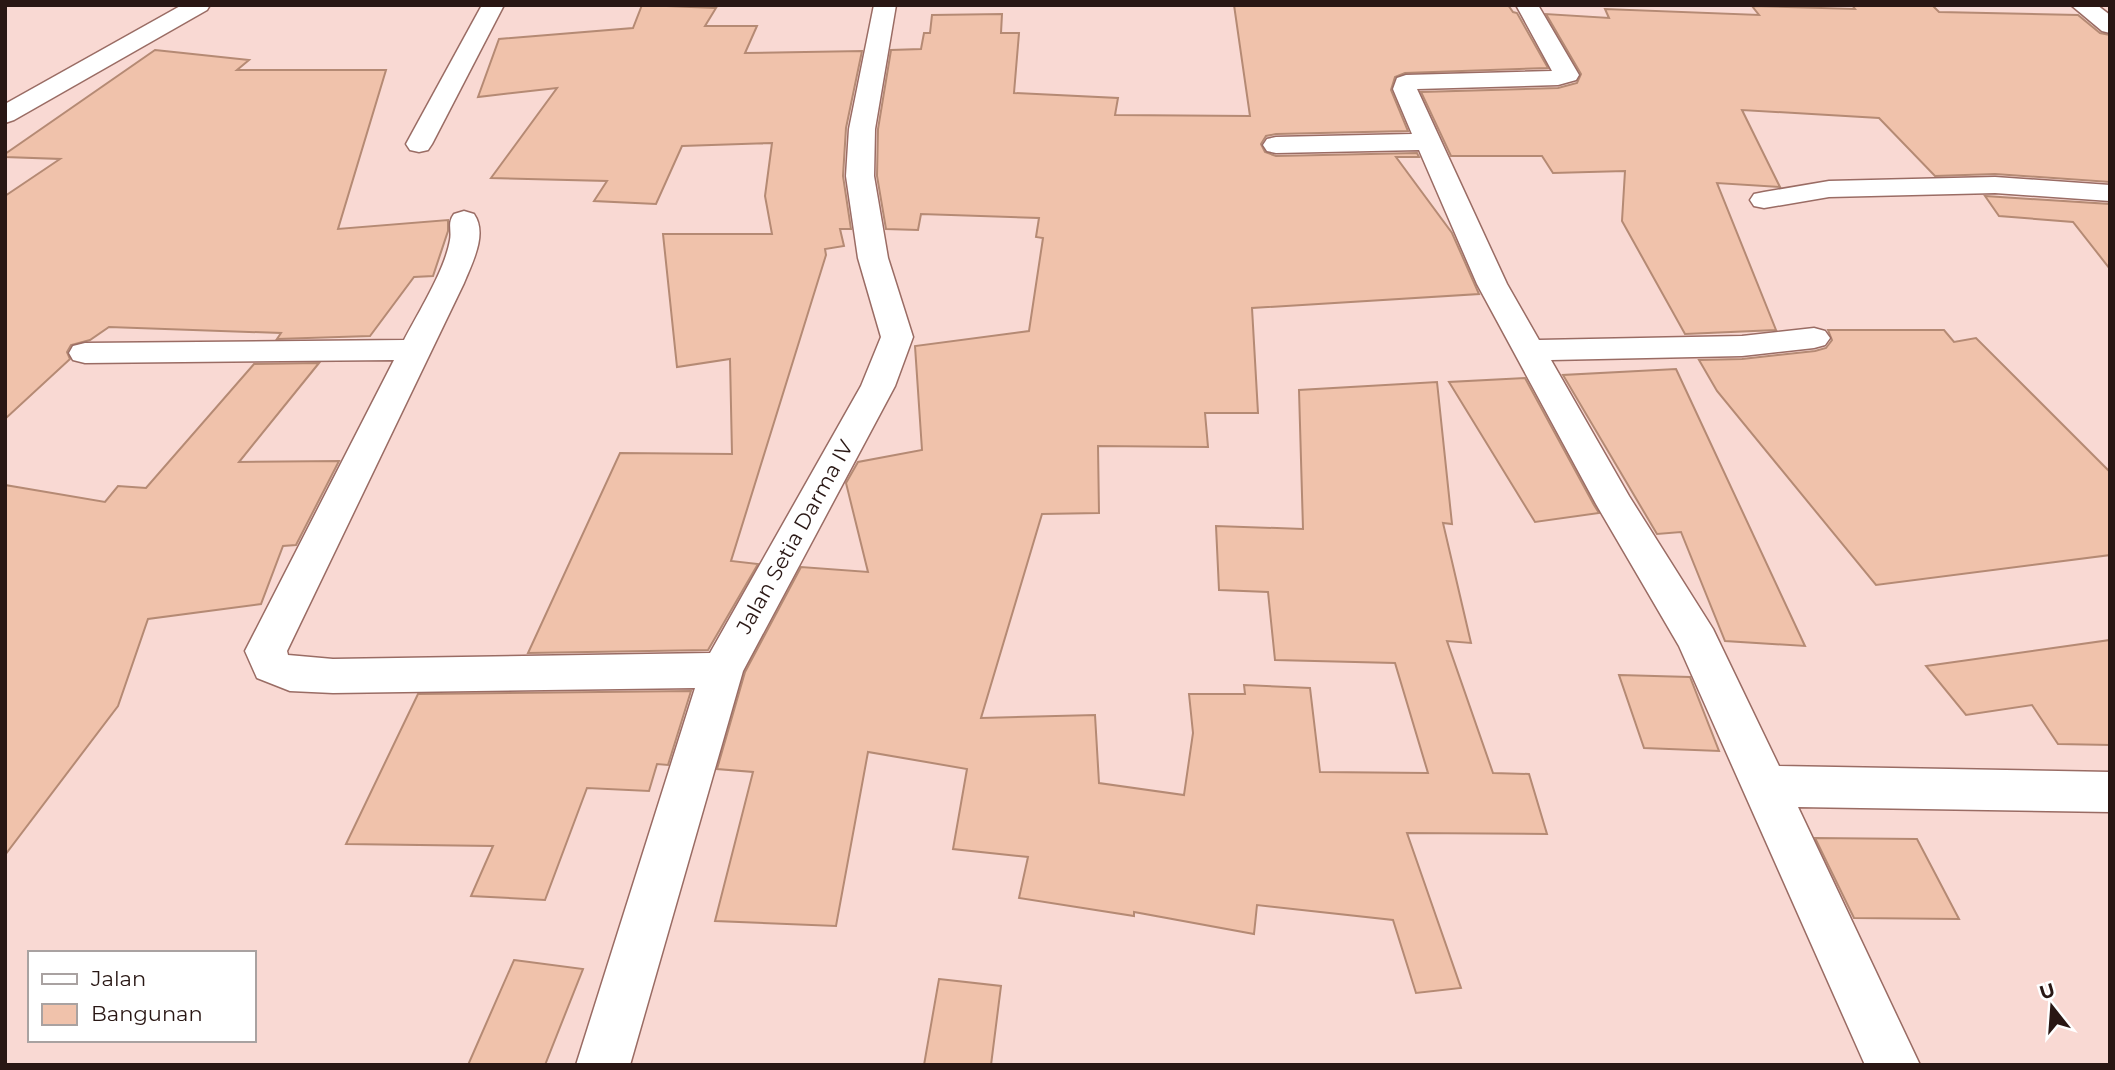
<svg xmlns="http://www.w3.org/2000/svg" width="2115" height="1070" viewBox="0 0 2115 1070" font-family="Montserrat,sans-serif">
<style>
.building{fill:#f0c2ab;stroke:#b58a74;stroke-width:2}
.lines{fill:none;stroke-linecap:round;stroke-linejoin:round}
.minor-casing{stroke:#9a6c64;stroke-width:3}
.major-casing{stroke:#9a6c64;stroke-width:3}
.minor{fill:#fff;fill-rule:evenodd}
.major{fill:#fff;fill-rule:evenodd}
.labels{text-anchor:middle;stroke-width:6;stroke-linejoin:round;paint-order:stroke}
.street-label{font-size:21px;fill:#291714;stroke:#fff}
</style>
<rect width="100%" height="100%" fill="#f9d9d3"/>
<g class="building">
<polygon points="642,5 716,8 705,26 757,26 745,53 862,51 846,128 843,176 851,229 840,229 844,246 825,249 826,255 731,561 758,564 708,650 528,653 620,453 732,454 730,359 677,367 663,234 772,234 765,196 772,143 682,146 656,204 594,201 607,181 491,178 557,88 478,97 499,39 633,28"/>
<polygon points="1234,5 1508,5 1513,12 1517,13 1548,68 1405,73 1395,77 1391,90 1408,131 1276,134 1266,136 1261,144 1265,152 1276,156 1417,153 1419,157 1396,157 1452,233 1479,294 1252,308 1258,413 1205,413 1208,447 1098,446 1099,513 1042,514 981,718 1095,715 1099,783 1184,795 1193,733 1189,694 1245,694 1244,685 1310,688 1320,772 1428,773 1395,663 1275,660 1268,592 1219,590 1216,526 1303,529 1299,390 1437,382 1452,524 1443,523 1471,643 1447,641 1493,773 1529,774 1547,834 1407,833 1461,988 1416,993 1393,920 1257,905 1254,934 1134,912 1134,916 1019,898 1028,857 953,849 967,769 868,752 836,926 715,921 753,772 717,769 745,672 801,567 868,572 846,483 858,462 922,450 915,346 1029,331 1043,238 1036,237 1039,218 921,214 918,230 886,229 877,176 878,129 891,50 921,49 924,33 930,33 932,15 1002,14 1001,33 1019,33 1014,93 1118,98 1115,115 1250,116"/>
<polygon points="1852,5 1932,5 1939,12 2078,15 2100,33 2110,35 2110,182 1995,174 1935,176 1879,118 1742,110 1780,187 1717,183 1776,330 1685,334 1622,221 1625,171 1553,173 1542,156 1451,156 1421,92 1558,88 1577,83 1581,74 1546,14 1609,18 1605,9 1759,15 1752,6 1855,9"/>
<polygon points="155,50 249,60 237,70 386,70 338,229 448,220 448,231 433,276 414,277 370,336 277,339 281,333 109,327 90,340 71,345 67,352 70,359 5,419 5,196 60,159 5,157 5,154"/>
<polygon points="1985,196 2110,204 2110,269 2073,222 1999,216"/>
<polygon points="1828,330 1944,330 1954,342 1976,338 2110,472 2110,555 1876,585 1717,391 1699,360 1742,359 1815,351 1826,348 1832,340"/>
<polygon points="319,363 239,462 339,461 296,545 283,546 261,604 148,619 118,706 5,855 5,485 105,502 118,486 146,488 254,364"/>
<polygon points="1676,369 1805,646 1725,641 1681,532 1657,534 1563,375"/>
<polygon points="1525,378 1594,505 1599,513 1535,522 1449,382"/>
<polygon points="2110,640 2110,745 2058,744 2032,705 1966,715 1926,666"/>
<polygon points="1619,675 1690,677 1719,751 1644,748"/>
<polygon points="691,691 668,765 657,764 649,791 587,788 545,900 471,896 493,846 346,844 418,694"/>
<polygon points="1815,838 1917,839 1959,919 1854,918"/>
<polygon points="514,960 583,969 545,1065 468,1065"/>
<polygon points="939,979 1001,986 991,1065 924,1065"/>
</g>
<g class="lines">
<defs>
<g id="minor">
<polygon points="482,5 504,5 432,144 428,150 419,152 410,150 406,144"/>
<path d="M874 5H896L875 129 874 176 888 258 913 337 895 386 743 671 630 1065H576L695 688 333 693 290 691 257 678 245 651 394 360 85 363 73 360 69 353 73 346 85 343 404 340C418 313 445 270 450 240 452 230 447 223 454 214L464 211 474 214C488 234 472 263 464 283L287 651 288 655 333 659 710 653 861 386 881 337 858 258 846 176 849 129Z"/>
<polygon points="1516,5 1538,5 1579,75 1576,80 1558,85 1417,89 1507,284 1539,340 1742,336 1814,328 1825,331 1830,338 1825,345 1814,348 1742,356 1551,360 1629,496 1713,629 1779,766 2110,772 2110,812 1798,807 1920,1065 1865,1065 1679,646 1596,504 1477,284 1419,150 1276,153 1267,151 1263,145 1267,139 1276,137 1412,134 1393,89 1397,78 1406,75 1552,71"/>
<polygon points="2071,5 2097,5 2110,15 2110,33 2102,31"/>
<polygon points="1995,177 2110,185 2110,201 1995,193 1829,197 1764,208 1754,206 1750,200 1754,194 1764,192 1829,181"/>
</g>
<polygon id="major" points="182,5 210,5 207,10 14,120 5,123 5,104"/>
</defs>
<use href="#minor" class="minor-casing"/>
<use href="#major" class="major-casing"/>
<use href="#minor" class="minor"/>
<use href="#major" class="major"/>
</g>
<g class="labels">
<g class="street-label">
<text transform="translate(795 537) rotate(-61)" y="7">Jalan Setia Darma IV</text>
</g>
</g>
<rect width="2115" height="1070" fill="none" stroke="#291714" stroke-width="14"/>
<rect x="28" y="951" width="228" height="91" fill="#ffffff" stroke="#a9a2a1" stroke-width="2"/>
<rect x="42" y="974" width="35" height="10" fill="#ffffff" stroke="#a9a2a1" stroke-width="2"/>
<text x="91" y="986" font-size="21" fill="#291714">Jalan</text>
<rect x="42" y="1004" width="35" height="21" fill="#f0c2ab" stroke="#a9a2a1" stroke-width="2"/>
<text x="91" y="1021" font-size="21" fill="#291714">Bangunan</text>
<g transform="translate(2052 1007) rotate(343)" stroke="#ffffff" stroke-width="5" paint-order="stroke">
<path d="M0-5L12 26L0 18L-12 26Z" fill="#291714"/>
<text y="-10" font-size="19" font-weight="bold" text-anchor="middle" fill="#291714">U</text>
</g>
</svg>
